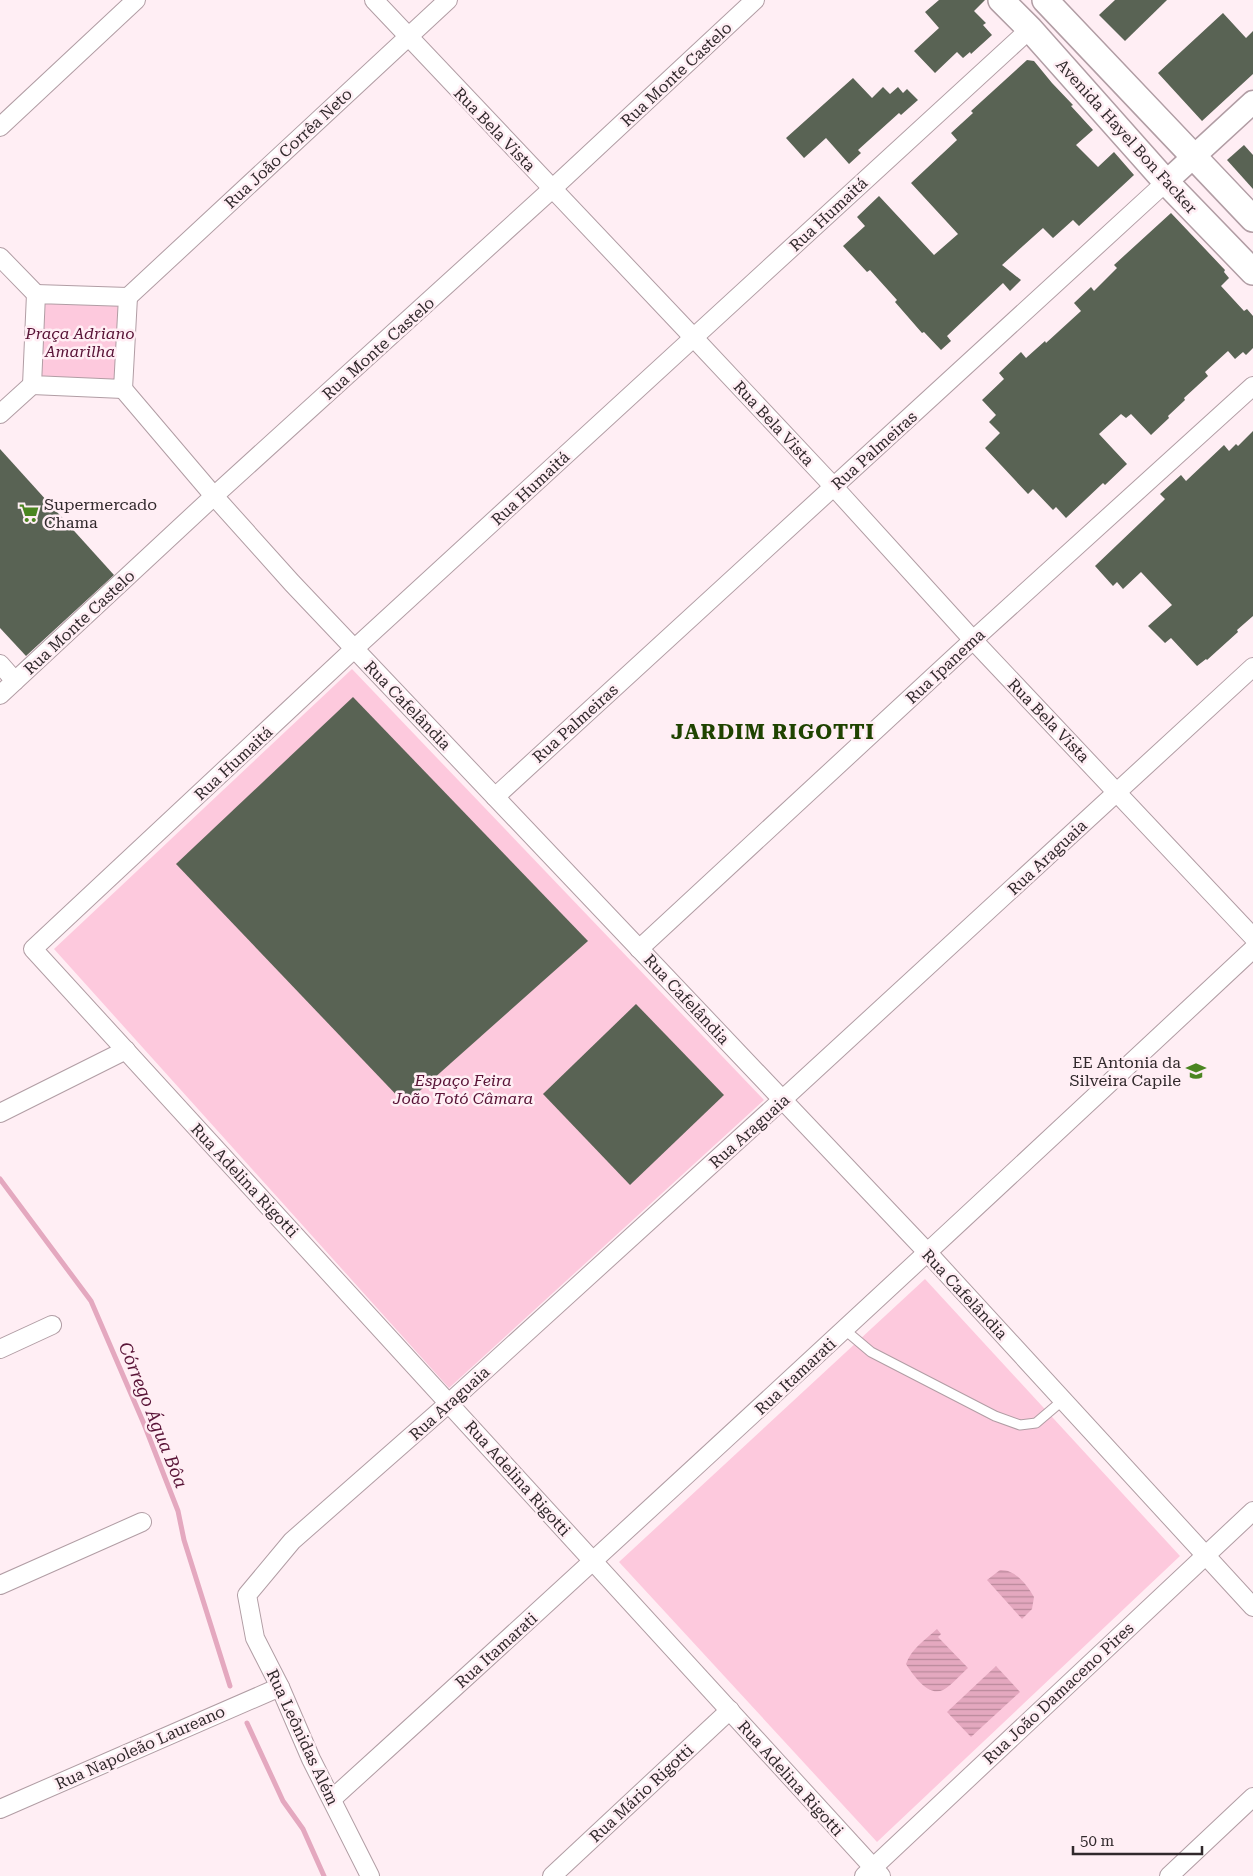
<svg xmlns="http://www.w3.org/2000/svg" width="1253" height="1876" viewBox="0 0 1253 1876" font-family="'Roboto Serif',serif">
<style>
.park{fill:#fdc9dd}
.water{fill:url(#water-rules)}
.lines{fill:none;stroke-linecap:round;stroke-linejoin:round}
.stream{stroke:#e4a8bf;stroke-width:5}
.building{fill:#596354}
.service-casing{stroke:#b19da4;stroke-width:11}
.minor-casing{stroke:#b19da4;stroke-width:20}
.tertiary-casing{stroke:#b19da4;stroke-width:25}
.secondary-casing{stroke:#b19da4;stroke-width:28}
.service{stroke:#fff;stroke-width:9}
.minor{stroke:#fff;stroke-width:18}
.tertiary{stroke:#fff;stroke-width:22}
.secondary{stroke:#fff;stroke-width:25}
.labels{text-anchor:middle;stroke-width:5;stroke-linejoin:round;paint-order:stroke}
.street-label{font-size:16px;fill:#31292c;stroke:#ffeef4}
.park-label{font-size:16px;font-style:italic;fill:#581336;stroke:#ffeef4}
.poi-label{font-size:16px;fill:#31292c;stroke:#ffeef4;text-anchor:start}
.water-label{font-size:18px;font-style:italic;fill:#5a1538;stroke:#ffeef4}
.district-label{font-size:21px;font-weight:bold;letter-spacing:1px;fill:#1f4300;stroke:#ffeef4}
</style>
<defs>
<pattern id="water-rules" width="6" height="5" patternUnits="userSpaceOnUse" patternTransform="scale(1.25)"><rect width="6" height="5" fill="#e4a8bf"/><path d="M0 2.5h6" fill="none" stroke="#b9899b"/></pattern>
</defs>
<rect width="100%" height="100%" fill="#ffeef4"/>
<g class="park">
<polygon points="41,299 123,302 119,385 37,382"/>
<polygon points="352,669 764,1100 449,1388 54,949"/>
<polygon points="925,1279 1180,1556 877,1842 619,1562"/>
</g>
<g class="water">
<path d="M1000 1570C1015 1569 1027 1585 1034 1597L1032 1609 1022 1619 987 1580Z"/>
<path d="M937 1629 941 1634 938 1637 968 1668C960 1675 952 1685 943 1690 928 1697 913 1675 906 1664 911 1649 925 1640 937 1629Z"/>
<polygon points="996,1666 1020,1692 971,1737 947,1712"/>
</g>
<g class="lines">
<g class="stream">
<polyline points="0,1179 91,1301 144,1424 178,1511 184,1540 230,1686"/>
<polyline points="247,1723 283,1801 303,1829 324,1876"/>
</g>
</g>
<g class="building">
<polygon points="939,0 985,0 974,11 986,23 983,25 992,35 971,54 970,52 963,58 957,52 935,73 914,51 939,28 925,12"/>
<polygon points="1115,0 1167,0 1125,41 1099,15"/>
<polygon points="1223,13 1246,38 1253,31 1253,74 1202,121 1158,73"/>
<polygon points="1027,60 1034,61 1052,83 1073,105 1071,106 1093,130 1076,145 1098,167 1114,152 1134,175 1079,226 1073,220 1053,238 1043,228 1002,265 1021,280 1010,291 1003,283 947,336 951,341 941,350 924,332 922,333 895,302 897,300 870,270 867,272 843,246 865,226 857,217 879,196 934,255 958,234 911,183 957,140 951,133 973,113 971,111"/>
<polygon points="853,78 872,98 883,87 890,94 898,87 903,93 907,89 918,100 901,115 899,113 858,150 861,153 849,164 826,138 804,158 786,138"/>
<polygon points="1244,145 1253,155 1253,189 1227,160"/>
<polygon points="1171,213 1225,270 1224,272 1229,278 1221,286 1244,311 1247,309 1253,316 1253,348 1246,355 1243,352 1235,359 1228,351 1205,372 1208,376 1184,398 1185,400 1168,416 1169,418 1151,435 1131,414 1126,418 1121,414 1099,434 1127,464 1105,485 1103,483 1066,518 1056,507 1053,510 1033,489 1028,494 985,448 1000,433 989,422 996,415 982,400 1004,379 999,373 1021,352 1026,358 1045,341 1046,343 1081,311 1074,303 1091,287 1094,291 1117,268 1114,265"/>
<polygon points="1253,431 1253,616 1237,630 1238,632 1207,660 1206,659 1197,666 1171,638 1165,643 1148,626 1172,605 1141,572 1123,589 1117,582 1113,586 1095,566 1162,502 1165,499 1160,494 1181,475 1186,481 1224,445 1229,451 1236,444 1238,446"/>
<polygon points="0,449 114,575 26,656 0,628"/>
<polygon points="353,697 588,941 405,1104 176,864"/>
<polygon points="636,1004 724,1095 630,1185 543,1094"/>
</g>
<g class="lines">
<defs>
<polyline id="service" points="845,1330 871,1352 995,1416 1020,1425 1036,1423 1063,1400"/>
<g id="minor">
<polyline points="374,0 694,338 834,487 973,640 1253,937"/>
<polyline points="0,127 136,0"/>
<polyline points="0,257 36,294"/>
<polygon points="36,294 128,297 123,389 32,385"/>
<polyline points="128,297 448,0"/>
<polyline points="123,389 214,496 292,583 928,1253 1253,1607"/>
<polyline points="0,414 32,385"/>
<polyline points="0,664 15,681"/>
<polyline points="0,695 214,496 552,189 755,0"/>
<polyline points="495,797 1166,182"/>
<polyline points="639,949 973,640 1253,386"/>
<polyline points="0,1113 126,1050"/>
<polyline points="0,1349 52,1325"/>
<polyline points="0,1585 142,1522"/>
<path d="M332 1799C642 1518 948 1234 1253 949"/>
<polyline points="0,1809 280,1687"/>
<polyline points="370,1876 311,1759 280,1687 255,1638 247,1595 292,1541 449,1403 782,1100 1253,667"/>
<polyline points="552,1876 730,1710"/>
<polyline points="864,1876 1253,1511"/>
<polyline points="881,1876 33,949 354,649 1030,29"/>
<polyline points="1169,1876 1253,1797"/>
</g>
<polyline id="tertiary" points="1166,182 1253,102"/>
<g id="secondary">
<polyline points="1001,0 1030,29 1166,182 1253,272"/>
<polyline points="1045,0 1253,219"/>
</g>
</defs>
<use href="#service" class="service-casing"/>
<use href="#minor" class="minor-casing"/>
<use href="#tertiary" class="tertiary-casing"/>
<use href="#secondary" class="secondary-casing"/>
<use href="#service" class="service"/>
<use href="#minor" class="minor"/>
<use href="#tertiary" class="tertiary"/>
<use href="#secondary" class="secondary"/>
</g>
<defs>
<symbol id="supermarket-bare" viewBox="-9 -9 18 18"><path d="M-6-5.5h2.5l.6 2H6L4.5 2H-2.5L-4.4-4H-6ZM-1.5 3.2a1.3 1.3 0 1 0 .1 0ZM3 3.2a1.3 1.3 0 1 0 .1 0Z" fill="#4b8521" stroke="#ffeef4" stroke-width="2.5" paint-order="stroke"/></symbol>
<symbol id="school-bare" viewBox="-9 -9 18 18"><path d="M0-5L7-2L0 1L-7-2ZM-4 1L0 2.5L4 1V4Q0 6-4 4Z" fill="#4b8521" stroke="#ffeef4" stroke-width="2.5" paint-order="stroke"/></symbol>
</defs>
<g fill-rule="evenodd">
<use href="#supermarket-bare" x="15" y="499" width="28" height="28"/>
<use href="#school-bare" x="1182" y="1057" width="28" height="28"/>
</g>
<g class="labels">
<g class="street-label">
<text transform="translate(676 74) rotate(-43)" y="6">Rua Monte Castelo</text>
<text transform="translate(495 129) rotate(46)" y="6">Rua Bela Vista</text>
<text transform="translate(1127 136) rotate(48)" y="6">Avenida Hayel Bon Facker</text>
<text transform="translate(288 148) rotate(-43)" y="6">Rua João Corrêa Neto</text>
<text transform="translate(828 214) rotate(-43)" y="6">Rua Humaitá</text>
<text transform="translate(378 348) rotate(-42)" y="6">Rua Monte Castelo</text>
<text transform="translate(774 423) rotate(47)" y="6">Rua Bela Vista</text>
<text transform="translate(874 450) rotate(-42)" y="6">Rua Palmeiras</text>
<text transform="translate(530 488) rotate(-43)" y="6">Rua Humaitá</text>
<text transform="translate(79 622) rotate(-43)" y="6">Rua Monte Castelo</text>
<text transform="translate(945 666) rotate(-43)" y="6">Rua Ipanema</text>
<text transform="translate(408 705) rotate(46)" y="6">Rua Cafelândia</text>
<text transform="translate(1049 720) rotate(46)" y="6">Rua Bela Vista</text>
<text transform="translate(575 723) rotate(-42)" y="6">Rua Palmeiras</text>
<text transform="translate(233 763) rotate(-43)" y="6">Rua Humaitá</text>
<text transform="translate(1047 857) rotate(-43)" y="6">Rua Araguaia</text>
<text transform="translate(687 999) rotate(47)" y="6">Rua Cafelândia</text>
<text transform="translate(749 1131) rotate(-42)" y="6">Rua Araguaia</text>
<text transform="translate(245 1180) rotate(47)" y="6">Rua Adelina Rigotti</text>
<text transform="translate(965 1294) rotate(47)" y="6">Rua Cafelândia</text>
<text transform="translate(795 1376) rotate(-43)" y="6">Rua Itamarati</text>
<text transform="translate(449 1403) rotate(-42)" y="6">Rua Araguaia</text>
<text transform="translate(518 1478) rotate(48)" y="6">Rua Adelina Rigotti</text>
<text transform="translate(496 1650) rotate(-42)" y="6">Rua Itamarati</text>
<text transform="translate(1058 1693) rotate(-43)" y="6">Rua João Damaceno Pires</text>
<text transform="translate(303 1737) rotate(65)" y="6">Rua Leônidas Além</text>
<text transform="translate(140 1747) rotate(-24)" y="6">Rua Napoleão Laureano</text>
<text transform="translate(791 1778) rotate(48)" y="6">Rua Adelina Rigotti</text>
<text transform="translate(641 1793) rotate(-43)" y="6">Rua Mário Rigotti</text>
</g>
<g class="park-label">
<text x="80" y="339">Praça Adriano<tspan x="80" dy="18">Amarilha</tspan></text>
<text x="463" y="1086">Espaço Feira<tspan x="463" dy="18">João Totó Câmara</tspan></text>
</g>
<g class="poi-label">
<text x="44" y="510">Supermercado<tspan x="44" dy="18">Chama</tspan></text>
<text x="1181" y="1068" text-anchor="end">EE Antonia da<tspan x="1181" dy="18">Silveira Capile</tspan></text>
</g>
<g class="water-label">
<text transform="translate(153 1415) rotate(68)" y="6">Córrego Água Bôa</text>
</g>
<g class="district-label">
<text x="773" y="739">JARDIM RIGOTTI</text>
</g>
</g>
<path d="M1073 1846v8h129v-8" fill="none" stroke="#31292c" stroke-width="2.5"/>
<text x="1080" y="1846" font-size="15" fill="#31292c" stroke="#ffeef4" stroke-width="4" paint-order="stroke">50 m</text>
</svg>
